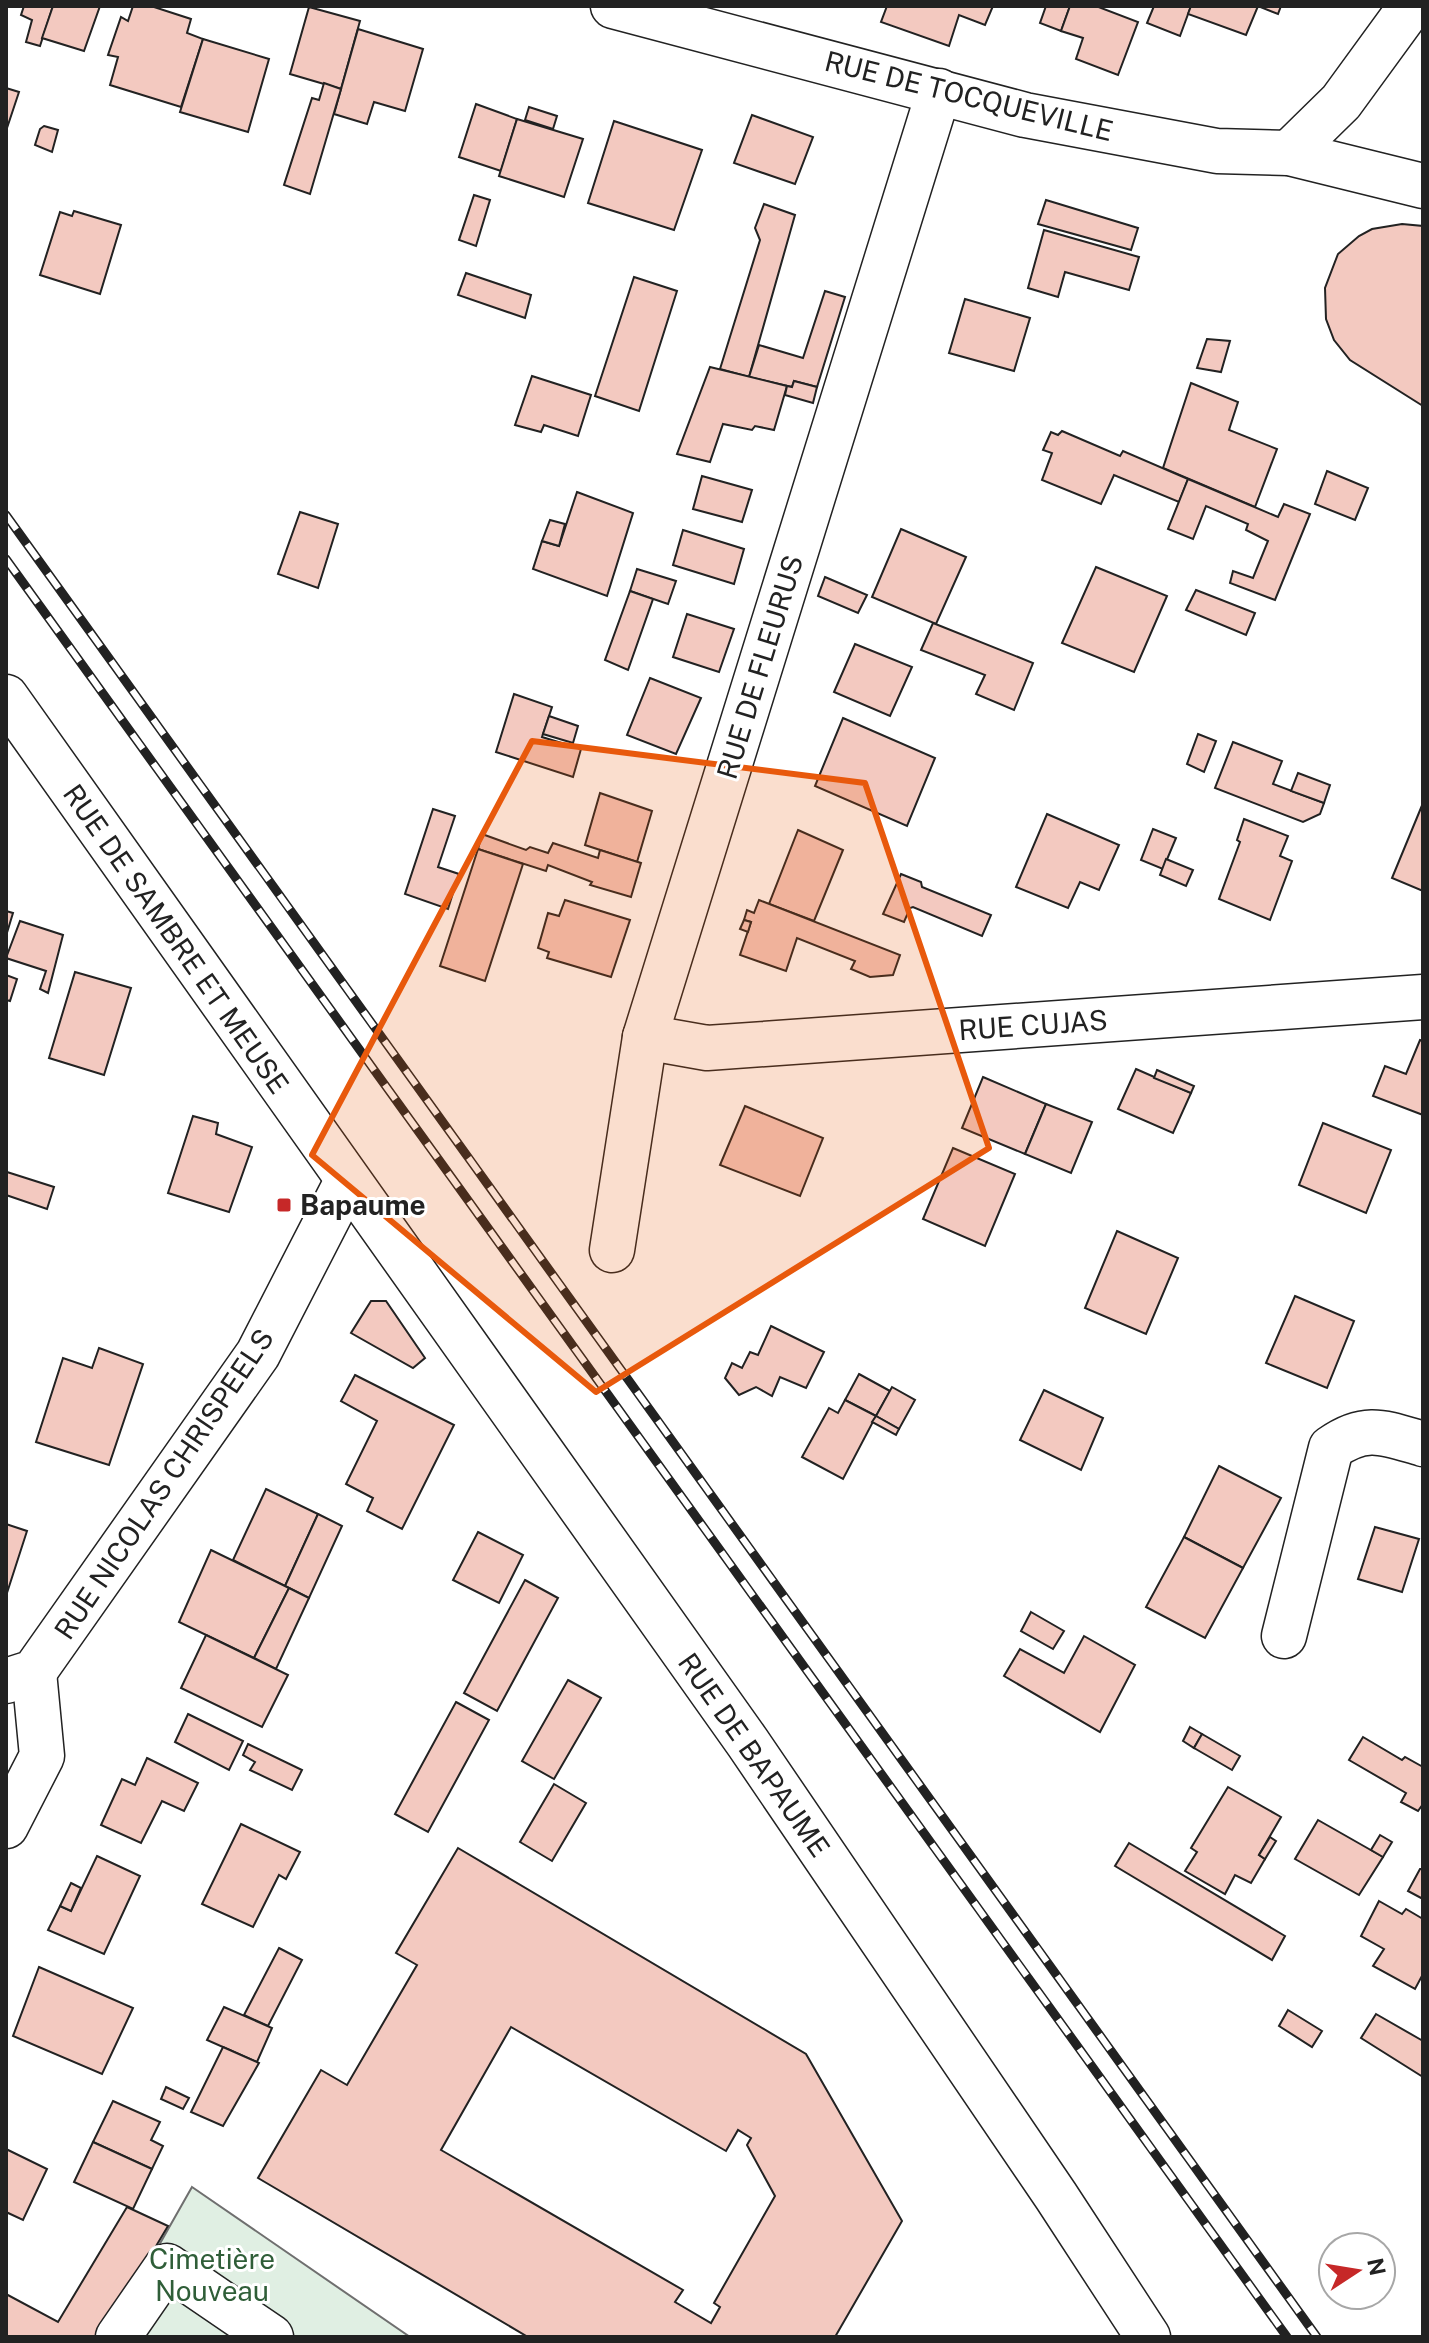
<svg xmlns="http://www.w3.org/2000/svg" width="1429" height="2343" viewBox="0 0 1429 2343" font-family="'Public Sans',sans-serif">
<style>
.green{fill:#e0efe3;stroke:#6f6f6f;stroke-width:2}
.building{fill:#f3c9c0;stroke:#222;stroke-width:2;fill-rule:evenodd}
.lines{fill:none;stroke-linecap:round;stroke-linejoin:round}
.minor-casing{stroke:#222;stroke-width:47}
.minor{stroke:#fff;stroke-width:44}
.rail-casing{stroke:#222;stroke-width:9}
.rail{stroke:#fff;stroke-width:6;stroke-dasharray:18;stroke-linecap:butt}
.marked{fill:#e8590c;fill-opacity:0.2;stroke:#e8590c;stroke-width:6;stroke-linejoin:round}
.poi-dot{fill:#c62828;stroke:#fff;stroke-width:3}
.labels{text-anchor:middle;stroke-width:6;stroke-linejoin:round;paint-order:stroke}
.street-label{font-size:28px;fill:#222;stroke:#fff}
.poi-label{font-size:28px;font-weight:bold;fill:#222;stroke:#fff;text-anchor:start}
.park-label{font-size:28px;fill:#2f5e38;stroke:#fff}
</style>
<rect width="100%" height="100%" fill="#fff"/>
<polygon class="green" points="192,2187 410,2337 107,2337"/>
<g class="building">
<polygon points="24,6 53,6 40,46 26,42 32,20 21,15"/>
<polygon points="53,6 100,6 84,51 42,38"/>
<polygon points="133,6 151,6 191,19 187,33 203,39 181,107 110,85 118,57 108,55 121,17 128,21"/>
<polygon points="887,6 993,6 985,25 959,15 949,46 881,22"/>
<polygon points="1046,6 1070,6 1061,31 1040,23"/>
<polygon points="1070,6 1096,6 1138,22 1118,75 1076,59 1083,38 1061,31"/>
<polygon points="1154,6 1191,6 1180,36 1147,23"/>
<polygon points="1191,6 1281,6 1278,14 1258,6 1246,35 1188,14"/>
<polygon points="309,7 360,21 341,89 290,74"/>
<polygon points="358,29 423,49 405,111 374,102 367,124 334,114"/>
<polygon points="203,39 269,59 248,132 180,112"/>
<polygon points="324,83 341,89 310,194 284,185 312,98 319,100"/>
<polygon points="6,88 19,92 6,131"/>
<polygon points="476,104 517,119 501,171 459,157"/>
<polygon points="529,107 557,116 553,129 525,120"/>
<polygon points="752,115 813,137 795,184 734,163"/>
<polygon points="517,119 583,139 564,197 499,176"/>
<polygon points="614,121 702,150 674,230 588,203"/>
<polygon points="44,126 58,130 52,152 35,145 40,129"/>
<polygon points="474,195 490,200 476,246 459,240"/>
<polygon points="1046,200 1138,228 1131,250 1038,224"/>
<polygon points="764,204 795,215 749,377 720,369 760,240 755,228"/>
<polygon points="74,211 121,225 100,294 40,275 60,212 72,216"/>
<polygon points="1402,224 1423,226 1423,406 1350,360 1334,340 1326,319 1325,288 1338,254 1359,236 1372,229"/>
<polygon points="1044,230 1139,257 1129,290 1065,272 1058,297 1028,288"/>
<polygon points="466,273 531,295 525,318 458,295"/>
<polygon points="634,277 677,291 639,411 595,396"/>
<polygon points="825,291 845,297 817,387 794,381 792,387 749,377 759,345 803,358"/>
<polygon points="965,299 1030,318 1014,371 949,353"/>
<polygon points="1207,339 1230,341 1221,372 1197,368"/>
<polygon points="710,367 787,386 774,430 755,426 752,430 723,424 710,462 677,454"/>
<polygon points="532,376 591,395 578,436 544,425 541,432 515,425"/>
<polygon points="794,381 817,387 813,403 785,395 787,386 792,387"/>
<polygon points="1191,383 1238,402 1229,430 1277,449 1255,507 1163,468"/>
<polygon points="1062,431 1120,456 1123,451 1188,479 1179,502 1114,475 1101,504 1042,480 1052,453 1043,450 1051,432 1058,435"/>
<polygon points="1327,471 1368,488 1355,520 1315,504"/>
<polygon points="702,476 752,490 742,522 693,509"/>
<polygon points="1188,479 1278,517 1284,504 1310,514 1275,600 1230,583 1233,571 1253,578 1268,541 1246,530 1248,524 1206,506 1193,539 1168,529"/>
<polygon points="577,492 633,513 607,596 533,569 542,541 559,546"/>
<polygon points="300,512 338,524 318,588 278,574"/>
<polygon points="550,520 565,524 559,546 542,541"/>
<polygon points="901,529 966,557 936,624 872,597"/>
<polygon points="683,530 744,549 734,584 673,565"/>
<polygon points="1096,567 1167,596 1134,672 1062,643"/>
<polygon points="637,569 676,581 668,604 630,591"/>
<polygon points="825,577 867,595 858,613 818,596"/>
<polygon points="1196,590 1255,613 1246,635 1186,610"/>
<polygon points="630,591 653,599 628,670 605,660"/>
<polygon points="687,614 734,629 719,672 673,657"/>
<polygon points="933,623 1033,663 1014,710 976,694 985,675 921,650"/>
<polygon points="855,644 912,667 890,716 834,692"/>
<polygon points="650,678 701,698 676,754 627,735"/>
<polygon points="514,694 552,707 542,737 581,749 573,777 496,752"/>
<polygon points="549,716 578,726 573,743 543,734"/>
<polygon points="843,718 935,758 907,826 815,786"/>
<polygon points="1198,734 1216,741 1204,772 1187,764"/>
<polygon points="1233,742 1282,761 1273,784 1324,803 1320,814 1303,822 1215,788"/>
<polygon points="1298,773 1330,785 1324,803 1291,791"/>
<polygon points="600,793 652,811 637,862 585,845"/>
<polygon points="1423,803 1423,891 1392,878"/>
<polygon points="433,809 455,816 438,867 459,874 448,909 405,894"/>
<polygon points="1047,814 1119,845 1099,890 1080,882 1068,908 1016,887"/>
<polygon points="1244,819 1288,836 1280,856 1292,861 1270,920 1219,899 1240,842 1237,840"/>
<polygon points="1153,829 1176,838 1163,869 1141,860"/>
<polygon points="798,830 843,850 814,921 769,904"/>
<polygon points="482,834 526,850 530,847 548,853 553,843 598,858 600,850 641,863 631,897 590,885 592,882 548,865 546,871 478,849"/>
<polygon points="478,849 523,864 485,981 440,966"/>
<polygon points="1166,859 1193,870 1186,886 1160,875"/>
<polygon points="901,874 921,882 922,887 991,915 982,936 913,907 910,908 904,922 883,914"/>
<polygon points="565,900 630,920 611,977 547,958 549,952 538,948 548,913 559,916"/>
<polygon points="759,900 900,955 893,975 870,977 851,969 855,961 797,938 786,971 740,955 751,922 744,920 747,910 754,913"/>
<polygon points="6,911 13,913 6,936"/>
<polygon points="744,920 751,922 748,932 740,929"/>
<polygon points="20,921 63,935 48,993 40,989 46,971 6,958"/>
<polygon points="75,972 131,988 104,1075 49,1058"/>
<polygon points="6,975 17,979 10,1001 6,1000"/>
<polygon points="1420,1040 1423,1041 1423,1115 1373,1096 1385,1066 1406,1074"/>
<polygon points="1136,1069 1191,1093 1173,1133 1118,1109"/>
<polygon points="1157,1070 1194,1086 1191,1093 1154,1078"/>
<polygon points="983,1077 1046,1104 1025,1154 962,1128"/>
<polygon points="1046,1104 1092,1122 1071,1173 1025,1154"/>
<polygon points="745,1106 823,1138 800,1196 720,1165"/>
<polygon points="193,1116 218,1123 216,1134 252,1147 229,1212 168,1193"/>
<polygon points="1323,1123 1391,1150 1366,1213 1299,1185"/>
<polygon points="953,1148 1015,1174 985,1246 923,1219"/>
<polygon points="7,1172 54,1187 47,1209 6,1195"/>
<polygon points="1117,1231 1178,1258 1146,1334 1085,1308"/>
<polygon points="1295,1296 1354,1321 1327,1388 1266,1363"/>
<polygon points="371,1301 386,1301 425,1358 413,1368 351,1333"/>
<polygon points="771,1326 824,1352 806,1388 780,1377 772,1396 756,1387 739,1395 725,1378 732,1363 742,1368 750,1352 758,1355"/>
<polygon points="99,1348 143,1364 109,1465 36,1442 63,1358 92,1368"/>
<polygon points="859,1374 890,1391 876,1416 845,1400"/>
<polygon points="355,1375 454,1425 402,1529 367,1511 373,1498 346,1484 377,1421 341,1401"/>
<polygon points="892,1387 915,1400 899,1429 876,1416"/>
<polygon points="1044,1390 1103,1418 1081,1470 1020,1440"/>
<polygon points="845,1400 876,1416 843,1479 802,1457 829,1408 838,1413"/>
<polygon points="876,1416 899,1429 896,1435 872,1422"/>
<polygon points="1219,1466 1281,1498 1243,1568 1184,1537"/>
<polygon points="266,1489 318,1514 285,1586 233,1560"/>
<polygon points="318,1514 342,1526 309,1598 285,1586"/>
<polygon points="6,1524 27,1531 6,1596"/>
<polygon points="1375,1527 1419,1539 1402,1592 1358,1579"/>
<polygon points="478,1532 523,1555 499,1603 453,1580"/>
<polygon points="1184,1537 1243,1568 1205,1638 1146,1607"/>
<polygon points="211,1550 289,1588 254,1658 179,1622"/>
<polygon points="525,1580 558,1598 497,1711 464,1693"/>
<polygon points="289,1588 309,1598 276,1669 254,1658"/>
<polygon points="1031,1612 1064,1631 1053,1649 1021,1631"/>
<polygon points="206,1635 288,1675 262,1727 181,1688"/>
<polygon points="1084,1636 1135,1665 1100,1732 1004,1676 1020,1649 1064,1673"/>
<polygon points="568,1680 601,1698 554,1779 522,1761"/>
<polygon points="456,1702 489,1720 428,1832 395,1814"/>
<polygon points="188,1714 243,1741 229,1770 175,1742"/>
<polygon points="1190,1727 1202,1734 1194,1748 1183,1741"/>
<polygon points="1202,1734 1240,1756 1232,1770 1194,1748"/>
<polygon points="1363,1737 1402,1760 1405,1757 1423,1767 1423,1804 1418,1811 1401,1802 1406,1793 1349,1760"/>
<polygon points="248,1744 302,1770 292,1790 250,1770 255,1762 243,1755"/>
<polygon points="147,1758 198,1783 184,1811 162,1801 141,1843 101,1825 122,1779 135,1785"/>
<polygon points="554,1784 586,1803 552,1861 520,1842"/>
<polygon points="1228,1787 1281,1817 1259,1855 1265,1859 1251,1883 1235,1875 1225,1894 1185,1871 1197,1852 1191,1848"/>
<polygon points="1318,1820 1383,1857 1359,1895 1295,1859"/>
<polygon points="241,1824 300,1852 286,1879 279,1875 253,1927 202,1904"/>
<polygon points="1380,1835 1392,1842 1383,1857 1371,1850"/>
<polygon points="1270,1837 1276,1841 1265,1859 1259,1855"/>
<polygon points="1129,1843 1285,1936 1272,1960 1115,1866"/>
<path d="M458 1848 806 2054 902 2221 835 2337H528L258 2178 321 2070 347 2085 417 1965 396 1953ZM511 2027 726 2151 738 2130 751 2138 747 2145 775 2196 714 2303 720 2307 711 2323 675 2302 683 2290 441 2150Z"/>
<polygon points="97,1856 140,1876 104,1954 48,1930 60,1906 71,1911"/>
<polygon points="1420,1869 1423,1869 1423,1899 1408,1891"/>
<polygon points="71,1883 81,1888 71,1911 60,1906"/>
<polygon points="1379,1901 1402,1914 1406,1909 1423,1919 1423,1974 1415,1989 1373,1966 1384,1949 1361,1936"/>
<polygon points="279,1948 302,1960 268,2026 244,2015"/>
<polygon points="39,1967 133,2008 102,2074 13,2036"/>
<polygon points="224,2007 272,2028 257,2062 207,2040"/>
<polygon points="1288,2010 1322,2031 1312,2047 1279,2026"/>
<polygon points="1376,2014 1423,2041 1423,2077 1361,2038"/>
<polygon points="223,2047 259,2063 223,2126 191,2112"/>
<polygon points="166,2087 189,2098 183,2109 161,2099"/>
<polygon points="113,2101 160,2122 151,2140 163,2146 152,2169 93,2142"/>
<polygon points="93,2142 152,2169 133,2209 74,2182"/>
<polygon points="6,2149 47,2169 23,2220 6,2212"/>
<polygon points="127,2207 168,2226 102,2337 6,2337 6,2294 58,2322"/>
</g>
<g class="lines">
<defs>
<g id="minor">
<polyline points="613,6 1025,115 1217,151 1289,153 1423,186"/>
<polyline points="1289,153 1341,102 1411,6"/>
<polyline points="6,697 748,1743 1056,2196 1148,2337"/>
<polyline points="645,1037 707,1048 1423,997"/>
<polyline points="612,1250 645,1037 939,91"/>
<path d="M1284 1636 1331 1448C1366 1423 1385 1433 1423 1444"/>
<polyline points="6,1681 34,1672 258,1354 347,1181"/>
<polyline points="6,1826 42,1756 34,1672"/>
<polyline points="118,2337 167,2266 271,2337"/>
</g>
</defs>
<use href="#minor" class="minor-casing"/>
<use href="#minor" class="minor"/>
<defs>
<g id="rail">
<polyline points="6,515 1317,2337"/>
<polyline points="6,559 1287,2337"/>
</g>
</defs>
<use href="#rail" class="rail-casing"/>
<use href="#rail" class="rail"/>
</g>
<path class="marked" d="M532 741 865 783 989 1148 596 1392 312 1155Z"/>
<rect class="poi-dot" x="276" y="1197" width="16" height="16" rx="4"/>
<g class="labels">
<g class="street-label">
<text transform="translate(969 96) rotate(14)" y="10">RUE DE TOCQUEVILLE</text>
<text transform="translate(760 667) rotate(-73)" y="10">RUE DE FLEURUS</text>
<text transform="translate(176 939) rotate(55)" y="10">RUE DE SAMBRE ET MEUSE</text>
<text transform="translate(1033 1025) rotate(-4)" y="10">RUE CUJAS</text>
<text transform="translate(164 1484) rotate(-56)" y="10">RUE NICOLAS CHRISPEELS</text>
<text transform="translate(754 1755) rotate(55)" y="10">RUE DE BAPAUME</text>
</g>
<g class="poi-label">
<text x="300" y="1215">Bapaume</text>
</g>
<g class="park-label">
<text x="212" y="2269">Cimetière<tspan x="212" dy="32">Nouveau</tspan></text>
</g>
</g>
<rect width="1429" height="2343" fill="none" stroke="#222222" stroke-width="16"/>
<g transform="translate(1357 2271) rotate(78)"><circle r="38" fill="#ffffff" stroke="#a7a7a7" stroke-width="2"/>
<path d="M0-6L14 30L0 20L-14 30Z" fill="#c62828"/>
<text y="-12" font-size="22" font-weight="bold" text-anchor="middle" fill="#222222">N</text>
</g>
</svg>
